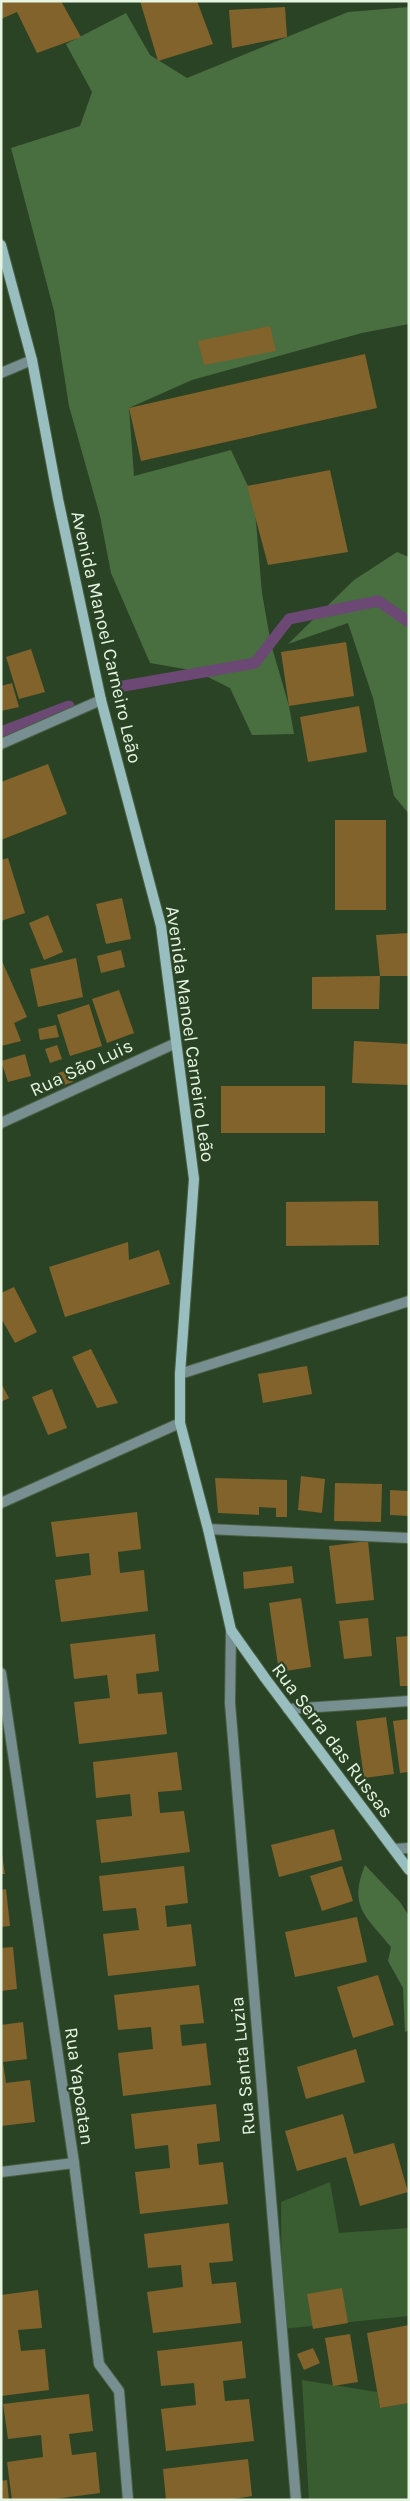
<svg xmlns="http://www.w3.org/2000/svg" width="410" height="2501" viewBox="0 0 410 2501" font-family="Karla,sans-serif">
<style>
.green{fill:#395d30}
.forest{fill:#496e40}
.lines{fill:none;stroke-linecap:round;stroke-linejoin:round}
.stream{stroke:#6c4875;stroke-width:11}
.building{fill:#82632b}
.service-casing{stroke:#495f43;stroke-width:12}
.minor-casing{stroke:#495f43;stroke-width:12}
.secondary-casing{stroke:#495f43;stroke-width:12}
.service{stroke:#778f90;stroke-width:10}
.minor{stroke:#778f90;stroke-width:10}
.secondary{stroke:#98bebf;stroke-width:10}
.labels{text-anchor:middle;stroke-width:4.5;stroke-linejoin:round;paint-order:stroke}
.street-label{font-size:19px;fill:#e6f5e2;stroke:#2b4325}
</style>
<rect width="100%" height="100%" fill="#2b4325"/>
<g class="green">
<polygon points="330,2182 339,2233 409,2228 409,2316 282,2329 281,2202"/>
<polygon points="302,2380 377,2392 380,2408 409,2403 409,2500 309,2500"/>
</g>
<g class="forest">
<polygon points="409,7 409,324 362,333 192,380 129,408 134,476 231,450 254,499 262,593 271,644 289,706 294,734 252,735 230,688 196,671 150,663 111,573 100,516 69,406 54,311 11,148 80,126 92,92 66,44 126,13 150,55 187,78 348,12"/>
<polygon points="397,552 409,557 409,814 394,796 373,698 348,623 288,644 354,580"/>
<path d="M365 1865 400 1902 409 1916V2030L405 2032 403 1988 388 1961 391 1947C366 1916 348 1907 365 1865Z"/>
</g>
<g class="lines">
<g class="stream">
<polyline points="118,687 255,663 289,619 378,601 409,622"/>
<polyline points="1,732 69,706"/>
</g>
</g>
<g class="building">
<polygon points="1,1 61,1 81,37 37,53 17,12 1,19"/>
<polygon points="140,1 197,1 213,44 158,61"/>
<polygon points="285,7 287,37 232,48 229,10"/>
<polygon points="270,326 276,351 204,365 198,341"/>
<polygon points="365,354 377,408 141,461 129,408"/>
<polygon points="330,470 348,552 268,565 247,486"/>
<polygon points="346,642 354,696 289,706 281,652"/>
<polygon points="31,649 45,692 19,699 6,657"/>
<polygon points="12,683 19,707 1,711 1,686"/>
<polygon points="359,706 367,752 308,762 300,717"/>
<polygon points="48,764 67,814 1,840 1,782"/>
<rect x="335" y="820" width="51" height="90"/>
<polygon points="8,858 25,913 1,921 1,860"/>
<polygon points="122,898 131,939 106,944 96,904"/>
<polygon points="48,915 63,952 44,960 29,923"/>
<polygon points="409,933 409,976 380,976 376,935"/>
<polygon points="121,950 125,967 101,973 97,956"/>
<polygon points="76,958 83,997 38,1007 30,969"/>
<polygon points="1,959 27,1017 14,1023 21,1041 1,1046"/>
<polygon points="380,976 379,1009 312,1009 312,977"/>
<polygon points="119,990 134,1033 107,1043 92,999"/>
<polygon points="89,1004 102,1046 70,1056 57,1015"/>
<polygon points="56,1025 59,1037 40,1040 38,1029"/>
<polygon points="354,1041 409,1044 409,1085 352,1083"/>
<polygon points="57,1045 62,1059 50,1063 45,1049"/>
<polygon points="25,1054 31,1076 8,1082 1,1061"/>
<polygon points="69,1070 73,1082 61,1086 58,1073"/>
<rect x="221" y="1086" width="104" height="47"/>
<polygon points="378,1201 379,1245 286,1246 286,1202"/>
<polygon points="128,1242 129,1260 159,1250 170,1284 65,1317 49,1267"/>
<polygon points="14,1287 37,1332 15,1343 1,1318 1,1293"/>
<polygon points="91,1349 118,1403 97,1408 72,1357"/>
<polygon points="307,1366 312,1394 263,1403 258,1374"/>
<polygon points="1,1383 9,1398 1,1402"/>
<polygon points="52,1389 67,1428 48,1435 32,1397"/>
<polygon points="301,1476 325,1479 322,1513 298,1510"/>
<polygon points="215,1478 287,1480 287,1517 276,1517 276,1508 259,1507 259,1515 218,1513"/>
<polygon points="335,1483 382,1484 381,1522 334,1521"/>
<polygon points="390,1490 409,1491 409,1516 390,1515"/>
<polygon points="137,1512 141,1549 118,1552 120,1573 144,1570 148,1611 61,1622 55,1580 91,1575 89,1553 56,1557 51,1522"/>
<polygon points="368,1541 374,1600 336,1604 329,1546"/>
<polygon points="292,1566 294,1583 244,1589 243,1572"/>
<polygon points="301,1598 311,1667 279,1672 269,1603"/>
<polygon points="368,1618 372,1656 344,1659 339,1621"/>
<polygon points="155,1634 159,1671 136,1674 138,1694 162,1692 167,1734 79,1744 74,1702 110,1698 107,1675 74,1679 70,1644"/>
<polygon points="409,1636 409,1686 400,1686 396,1637"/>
<polygon points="386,1717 394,1774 364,1778 356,1721"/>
<polygon points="409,1719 409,1772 400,1773 393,1721"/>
<polygon points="177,1752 182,1790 158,1792 160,1813 184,1811 190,1852 101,1863 96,1820 132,1816 130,1794 96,1798 93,1762"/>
<polygon points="334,1829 342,1860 279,1877 271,1845"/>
<polygon points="1,1848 5,1874 1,1874"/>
<polygon points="184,1866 188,1903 165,1906 167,1927 191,1924 196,1966 108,1976 103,1934 139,1930 136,1908 103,1911 99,1876"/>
<polygon points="342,1866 353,1901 322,1911 310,1876"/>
<polygon points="6,1889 10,1926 1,1927 1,1890"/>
<polygon points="357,1917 367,1962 295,1977 285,1932"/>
<polygon points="13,1947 17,1989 1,1991 1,1948"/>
<polygon points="378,1975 394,2025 353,2038 337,1987"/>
<polygon points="199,1985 204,2023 180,2025 182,2046 206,2043 211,2085 123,2096 118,2053 153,2049 151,2027 118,2030 114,1995"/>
<polygon points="23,2022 27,2059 3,2062 6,2083 30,2080 35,2122 1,2126 1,2025"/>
<polygon points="356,2049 365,2082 306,2099 297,2067"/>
<polygon points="216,2104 220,2141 197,2144 199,2165 223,2162 228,2204 140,2214 135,2172 170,2168 168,2145 135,2149 131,2114"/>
<polygon points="343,2114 354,2154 394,2143 408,2192 360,2206 346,2157 297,2171 285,2131"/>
<polygon points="229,2223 233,2261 209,2263 212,2284 236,2282 241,2323 153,2333 147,2292 183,2287 181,2265 148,2268 144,2234"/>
<polygon points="342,2288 348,2323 313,2329 307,2294"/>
<polygon points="38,2290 42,2328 18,2330 21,2351 45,2349 49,2390 1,2396 1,2295"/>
<polygon points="409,2325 409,2403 380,2408 367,2333"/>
<polygon points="350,2334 358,2382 333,2386 325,2338"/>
<polygon points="242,2341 246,2378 223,2381 225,2401 249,2399 254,2441 166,2451 161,2409 196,2405 194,2383 161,2386 157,2351"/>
<polygon points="313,2348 320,2363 304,2370 297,2354"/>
<polygon points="89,2394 93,2431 69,2434 72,2455 96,2452 100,2493 47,2500 12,2500 7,2462 43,2457 41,2435 8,2439 3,2404"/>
<polygon points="248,2459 252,2496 228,2500 166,2500 163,2469"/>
<polygon points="7,2480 9,2500 1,2500 1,2481"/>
</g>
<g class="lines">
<defs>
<g id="service">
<polyline points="1,1673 74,2163 99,2364 119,2391 128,2500"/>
<polyline points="1,2172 74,2163"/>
</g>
<g id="minor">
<polyline points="1,373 32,360"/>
<polyline points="1,744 101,700"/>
<polyline points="1,1123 176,1043"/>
<polyline points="180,1374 409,1301"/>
<polyline points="1,1503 180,1423"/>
<polyline points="208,1529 409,1538"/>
<polyline points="231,1630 230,1703 296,2500"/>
<polyline points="288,1709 409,1701"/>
<polyline points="394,1849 409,1848"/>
</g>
<polyline id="secondary" points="1,245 32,360 58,499 101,700 161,926 194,1179 180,1374 180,1423 208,1529 231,1630 265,1678 409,1870"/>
</defs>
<use href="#service" class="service-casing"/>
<use href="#minor" class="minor-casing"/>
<use href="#secondary" class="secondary-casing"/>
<use href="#service" class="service"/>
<use href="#minor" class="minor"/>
<use href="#secondary" class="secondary"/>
</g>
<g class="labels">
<g class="street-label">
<text transform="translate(107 637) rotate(77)" y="7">Avenida Manoel Carneiro Leão</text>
<text transform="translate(191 1034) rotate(82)" y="7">Avenida Manoel Carneiro Leão</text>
<text transform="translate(81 1067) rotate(-25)" y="7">Rua São Luis</text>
<text transform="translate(333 1740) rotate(53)" y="7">Rua Serra das Russas</text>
<text transform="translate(242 2066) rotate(-95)" y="7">Rua Santa Luzia</text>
<text transform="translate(80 2086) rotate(82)" y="7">Rua Yapoatan</text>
</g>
</g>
<rect width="410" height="2501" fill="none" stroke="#e6f5e2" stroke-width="5"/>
</svg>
